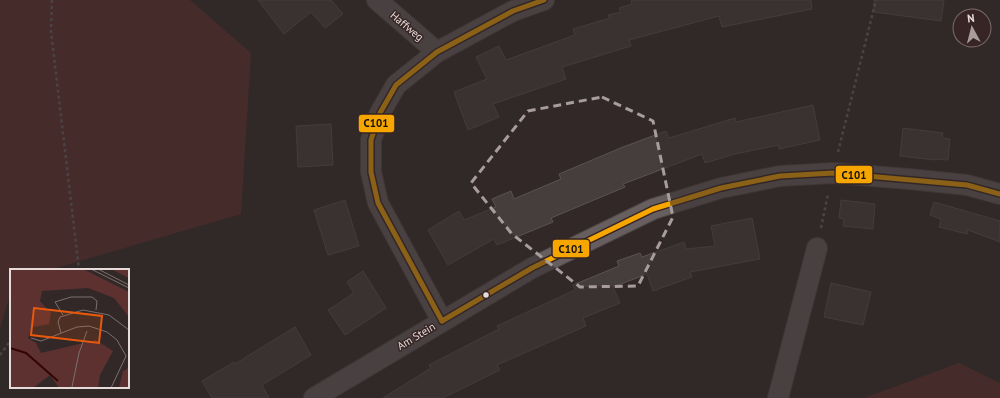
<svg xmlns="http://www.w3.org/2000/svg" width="1000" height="398" viewBox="0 0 1000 398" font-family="'PT Sans',sans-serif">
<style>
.green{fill:#5d312f}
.building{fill:#463d3d;stroke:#5b5252}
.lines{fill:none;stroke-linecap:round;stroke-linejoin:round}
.minor-casing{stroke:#4f4646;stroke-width:22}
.path{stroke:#6c6464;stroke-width:2.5;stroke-dasharray:3 3;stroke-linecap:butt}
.minor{stroke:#675f5f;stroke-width:20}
.bus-1-casing{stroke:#362524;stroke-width:8}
.bus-1{stroke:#f7a600;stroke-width:5}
.marked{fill:none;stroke:#a89c9c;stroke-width:3;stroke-dasharray:8 5;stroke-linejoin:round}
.bus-dot{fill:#e7dbda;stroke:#362524;stroke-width:1.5}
.labels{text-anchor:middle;stroke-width:3;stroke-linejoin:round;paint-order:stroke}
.street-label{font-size:11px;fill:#e7dbda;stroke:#362524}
.inset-river{fill:none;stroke:#360406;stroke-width:2}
.inset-road{fill:none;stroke:#7a706f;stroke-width:1}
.view{fill:#e8590c;fill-opacity:0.15;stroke:#e8590c;stroke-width:2}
.inset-edge{fill:none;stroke:#e7dbda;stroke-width:2}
.line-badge{stroke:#362524;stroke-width:1.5}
.pale-badge-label{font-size:11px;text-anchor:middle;font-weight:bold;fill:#111}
</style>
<rect width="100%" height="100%" fill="#322828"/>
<g class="green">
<polygon points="0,0 190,0 251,53 241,214 49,270 11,270 11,291 0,329"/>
<polygon points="959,363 1000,383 1000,398 864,398"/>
</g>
<g class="building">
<polygon points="258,0 331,0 343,14 325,28 311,12 284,34"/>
<polygon points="631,0 811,0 812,9 722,27 719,16 629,40 631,46 562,67 566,79 493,104 499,117 468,130 454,92 487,79 476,57 499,46 506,60 575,35 573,29 610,18 608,15 621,12 619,8 632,4"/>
<polygon points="874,0 944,0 941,21 874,12"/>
<polygon points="813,105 820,140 779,149 779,145 735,154 705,163 702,154 623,184 625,187 551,218 553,222 497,245 494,239 448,265 428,230 459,211 464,220 496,207 492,199 511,191 514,199 561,179 559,174 623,147 666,131 669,138 735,118 736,122"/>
<polygon points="331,124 333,165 298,167 296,126"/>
<polygon points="903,128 943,133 942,138 950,139 948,160 935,159 935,160 900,156"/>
<polygon points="345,200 359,246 328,255 314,210"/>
<polygon points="841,200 875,204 873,229 843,226 844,219 839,218"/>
<polygon points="934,202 1000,221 1000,242 968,230 967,234 939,227 941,219 930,215"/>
<polygon points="752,218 760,259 690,272 692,277 653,291 647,274 613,287 620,303 583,318 586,326 497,365 500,370 443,398 383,398 431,368 429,365 499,329 497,326 575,290 573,285 619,266 617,261 640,253 642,257 684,242 686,249 715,246 711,226"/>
<polygon points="363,271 386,308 345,335 328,310 354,293 347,282"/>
<polygon points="831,283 871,292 863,325 824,317"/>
<polygon points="295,327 311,355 262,385 269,398 212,398 202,381 234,362 235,364"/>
</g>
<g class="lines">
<defs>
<g id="minor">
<polyline points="377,0 437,52"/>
<polyline points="442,321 378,203 371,172 371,140 380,113 396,85 437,52 513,11 544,0"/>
<polyline points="314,398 532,268 653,209 721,188 780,176 833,173 909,179 967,185 1000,194"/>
<polyline points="778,398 817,248"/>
</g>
</defs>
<use href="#minor" class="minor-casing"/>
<g class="path">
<polyline points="52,0 51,31 79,270"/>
<polyline points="838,152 876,0"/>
<polyline points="821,228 828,194"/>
<polyline points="0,355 11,340"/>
</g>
<use href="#minor" class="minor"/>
<defs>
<g id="bus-1">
<polyline points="442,321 532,268 653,209 721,188 780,176 833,173 967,185 1000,194"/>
<polyline points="442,321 378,203 371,172 371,140 380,113 396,85 437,52 513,11 544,0"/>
</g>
</defs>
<use href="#bus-1" class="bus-1-casing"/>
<use href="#bus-1" class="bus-1"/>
</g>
<path d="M0 0H1000V398H0ZM602 97 653 121 673 217 638 286 580 287 512 234 471 183 528 111Z" fill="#322828" fill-opacity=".55" fill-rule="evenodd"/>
<path class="marked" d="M602 97 653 121 673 217 638 286 580 287 512 234 471 183 528 111Z"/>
<circle class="bus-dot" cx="486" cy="295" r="3.5"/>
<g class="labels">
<g class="street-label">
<text transform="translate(407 26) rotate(40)" y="4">Haffweg</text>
<text transform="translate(416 336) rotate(-31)" y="4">Am Stein</text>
</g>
</g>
<g transform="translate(10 269)">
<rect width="119" height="119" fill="#322828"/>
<path d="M0 0H73L119 23V48L104 29 78 19 32 22 30 32 41 44 39 55 23 58 18 69 26 74 31 84 86 71 103 82 90 106 88 119H49L40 106 23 119H0ZM101 0H119V9ZM119 96V119H109L113 102 116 101Z" fill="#5d312f"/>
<path class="inset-river" d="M0 79 16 84 48 112"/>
<path class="inset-road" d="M81 0 119 19M88 0 119 16M53 46 45 33 61 28H82L87 32 86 41M51 64 48 53 50 48 73 41 99 46 119 61M21 69 31 72 67 58 79 57 97 63 107 71 116 87M62 118 69 84 77 62M101 119 116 87"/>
<path class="view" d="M24 39 92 47 89 74 21 66Z"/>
<rect width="119" height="119" class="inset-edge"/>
</g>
<g class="line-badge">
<rect x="358" y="114" width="37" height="19" rx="4" fill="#f7a600"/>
<rect x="835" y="165" width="38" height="19" rx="4" fill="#f7a600"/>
<rect x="552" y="239" width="38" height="19" rx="4" fill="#f7a600"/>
</g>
<g class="pale-badge-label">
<text x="376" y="127">C101</text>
<text x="854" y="179">C101</text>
<text x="571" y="253">C101</text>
</g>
<g transform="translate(972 28) rotate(353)"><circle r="19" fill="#362524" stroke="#7d6e6d"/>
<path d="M0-3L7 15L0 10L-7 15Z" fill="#a89c9c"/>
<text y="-6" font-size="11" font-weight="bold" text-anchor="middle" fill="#e7dbda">N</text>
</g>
</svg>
